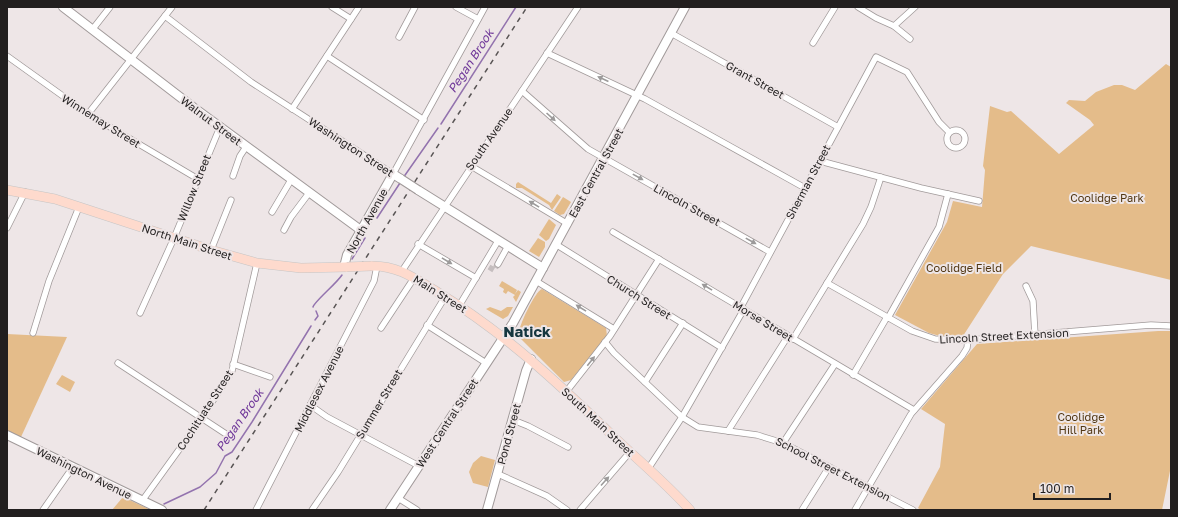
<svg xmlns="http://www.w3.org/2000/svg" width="1178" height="517" viewBox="0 0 1178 517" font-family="'Golos Text',sans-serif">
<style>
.green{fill:#e4bc8a}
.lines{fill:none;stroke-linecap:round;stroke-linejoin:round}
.stream{stroke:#9373ae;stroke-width:1.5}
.street-tunnel{stroke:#c5bebf;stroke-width:5.5;stroke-dasharray:5.5 3;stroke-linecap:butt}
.street-casing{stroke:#a19a9a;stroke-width:7}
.secondary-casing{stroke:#a19a9a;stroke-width:10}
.primary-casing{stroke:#c6c5c5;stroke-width:10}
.street{stroke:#fff;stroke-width:5.5}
.secondary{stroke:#fff;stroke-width:8}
.primary{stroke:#fedacd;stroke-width:9}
.rail{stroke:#585454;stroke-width:1.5;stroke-dasharray:5 5;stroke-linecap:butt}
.secondary-bridge-casing{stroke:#a19a9a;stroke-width:10;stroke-linecap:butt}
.primary-bridge-casing{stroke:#c6c5c5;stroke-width:10;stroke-linecap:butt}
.secondary-bridge{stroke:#fff;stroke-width:8}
.primary-bridge{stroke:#fedacd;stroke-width:9}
.oneway{fill:#9c9a9a}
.labels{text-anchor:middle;stroke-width:4;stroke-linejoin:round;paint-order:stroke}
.street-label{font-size:11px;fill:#221f1f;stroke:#eee6e7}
.park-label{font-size:11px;fill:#513713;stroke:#eee6e7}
.water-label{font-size:12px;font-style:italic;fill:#6f3799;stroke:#eee6e7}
.district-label{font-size:15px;font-weight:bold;fill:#16363e;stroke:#eee6e7}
</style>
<rect width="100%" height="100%" fill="#eee6e7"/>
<g class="green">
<polygon points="1166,64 1171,67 1171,280 1031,246 1003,274 963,336 940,336 929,333 895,315 947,222 953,201 982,207 985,170 983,166 990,106 1007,112 1011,111 1059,154 1094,125 1090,120 1066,103 1069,100 1085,101 1096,92 1114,85 1122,85 1135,90"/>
<polygon points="518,182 551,203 557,194 561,197 552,210 549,205 522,188 516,188 516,184"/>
<polygon points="563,197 571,202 564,214 560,215 554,211"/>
<polygon points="549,219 556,225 549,239 546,241 539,235"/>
<polygon points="538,238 545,242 545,247 539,257 529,251"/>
<polygon points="502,281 517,290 515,294 518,290 521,292 516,302 513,297 515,295 508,291 506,294 503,292 504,289 499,286"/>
<path d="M542 289 606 328 607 336 571 380 564 382 518 336C518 327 535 291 542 289Z"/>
<polygon points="490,307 501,311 507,307 513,307 508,316 503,319 486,309"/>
<polygon points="1158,331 1171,331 1171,466 1162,510 921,510 918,508 940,467 945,424 921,409 977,344"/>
<polygon points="7,334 67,337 21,437 7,431"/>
<polygon points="62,375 75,382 70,392 56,384"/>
<polygon points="481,456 495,460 488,487 473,483 469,472 473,463"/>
<polygon points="123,497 151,510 112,510"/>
</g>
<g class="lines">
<g class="stream">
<polyline points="441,124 516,7"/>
<polyline points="403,178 438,128"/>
<polyline points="377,218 400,183"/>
<polyline points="352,259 365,238"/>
<path d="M313 307C314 302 336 284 342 275"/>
<polyline points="315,320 318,316 316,311"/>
<polyline points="164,504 200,487 216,473 225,456 232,452 252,422 311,326"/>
</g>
<polyline class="street-tunnel" points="489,267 494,270 498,264"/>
<defs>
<g id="street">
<polyline points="332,7 351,19"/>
<polyline points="456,7 478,19"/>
<polyline points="858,7 876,18 894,26 910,39"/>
<polyline points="165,16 251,82 393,174 485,7"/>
<polyline points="894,26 915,7"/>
<polyline points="92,30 110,7"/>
<polyline points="671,33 838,127"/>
<polyline points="399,37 415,7"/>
<polyline points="813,43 835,7"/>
<polyline points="547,53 645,99 805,188"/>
<polyline points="7,56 88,114 198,179"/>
<polyline points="327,56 424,120"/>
<polyline points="522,91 588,149 770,252"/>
<polyline points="292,109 359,7"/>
<polyline points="88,114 172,7"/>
<circle cx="956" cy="139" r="9"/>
<polyline points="820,161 921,188 979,201"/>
<polyline points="471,166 568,224"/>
<polyline points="233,176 240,156 246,147"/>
<polyline points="272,212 291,180"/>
<polyline points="7,228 25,192"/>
<polyline points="284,230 291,217 309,193"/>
<polyline points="613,232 914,410"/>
<polyline points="418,244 476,278"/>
<polyline points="557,245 722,348"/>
<polyline points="211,250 231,200"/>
<polyline points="498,264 508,246"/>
<polyline points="402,271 578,7"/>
<polyline points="536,281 614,329"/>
<polyline points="827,283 912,331 935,339 968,340 1151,325 1171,326"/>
<polyline points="1026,286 1033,301 1035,335"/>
<polyline points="459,306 498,241"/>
<polyline points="741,307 876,57 907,72 939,122 949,132"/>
<polyline points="140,313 174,238 220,127"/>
<polyline points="888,318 939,227 948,194"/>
<polyline points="427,325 486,363"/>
<polyline points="381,328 414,278"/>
<polyline points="33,333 49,281 79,207"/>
<polyline points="793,339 863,224 871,207 881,177"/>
<polyline points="605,342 614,353 682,417 698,427 757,435 783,443 913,510"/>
<polyline points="118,363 229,436"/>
<polyline points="233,364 270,377"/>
<polyline points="853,375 887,317"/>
<polyline points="645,382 683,323"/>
<polyline points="566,392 610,336 659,259"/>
<polyline points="310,405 327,417 419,466"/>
<polyline points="513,420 528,426 568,447"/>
<polyline points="728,431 788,336"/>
<polyline points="783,443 835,364"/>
<polyline points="648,469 682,417 744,309"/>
<polyline points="498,474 547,496 567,510"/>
<polyline points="398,498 417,510"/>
<polyline points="142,501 199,422 232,371 257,263"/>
<polyline points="43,510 73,467"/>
<polyline points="256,510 374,281 377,266"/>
<polyline points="312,510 338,472 445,297"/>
<polyline points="580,510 630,452"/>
<polyline points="802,510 829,467"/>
<polyline points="855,510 911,414 962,356 967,348 968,340"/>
</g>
<g id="secondary">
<polyline points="63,7 193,107 362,231"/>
<polyline points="418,190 543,268"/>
<polyline points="344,267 347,255 393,174 401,179"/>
<polyline points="7,435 162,510"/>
<polyline points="390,510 513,323 685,7"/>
<polyline points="487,510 526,371 531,359"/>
</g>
<g id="primary">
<polyline points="7,190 55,199 211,250 257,263 301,268 347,267"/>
<path d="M371 266C398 265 417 280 439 293 505 333 559 384 614 437 639 461 667 484 690 510"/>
</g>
</defs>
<use href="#street" class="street-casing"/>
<use href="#secondary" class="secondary-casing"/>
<use href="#primary" class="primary-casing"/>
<use href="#street" class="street"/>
<use href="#secondary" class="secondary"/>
<use href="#primary" class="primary"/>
<polyline class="rail" points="204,510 527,7"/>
<defs>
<polyline id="secondary-bridge" points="401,179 418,190"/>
<polyline id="primary-bridge" points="347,267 371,266"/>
</defs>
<use href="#secondary-bridge" class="secondary-bridge-casing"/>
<use href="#primary-bridge" class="primary-bridge-casing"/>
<use href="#secondary-bridge" class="secondary-bridge"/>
<use href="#primary-bridge" class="primary-bridge"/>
</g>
<defs><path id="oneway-solid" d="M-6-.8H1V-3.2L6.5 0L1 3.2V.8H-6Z"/></defs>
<g class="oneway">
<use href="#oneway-solid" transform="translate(603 79) rotate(-155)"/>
<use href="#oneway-solid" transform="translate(551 117) rotate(42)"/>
<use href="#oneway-solid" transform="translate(638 177) rotate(29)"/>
<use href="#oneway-solid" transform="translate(534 204) rotate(-149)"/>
<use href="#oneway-solid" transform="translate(751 241) rotate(29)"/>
<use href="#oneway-solid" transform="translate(447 261) rotate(31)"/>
<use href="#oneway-solid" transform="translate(707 287) rotate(-149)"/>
<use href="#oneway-solid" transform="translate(581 308) rotate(-148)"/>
<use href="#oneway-solid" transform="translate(591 361) rotate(-52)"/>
<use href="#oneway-solid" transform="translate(605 481) rotate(-48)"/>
</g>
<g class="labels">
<g class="street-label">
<text transform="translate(755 80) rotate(29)" y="4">Grant Street</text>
<text transform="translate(101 121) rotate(32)" y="4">Winnemay Street</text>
<text transform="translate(211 121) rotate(37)" y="4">Walnut Street</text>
<text transform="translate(489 139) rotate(-55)" y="4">South Avenue</text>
<text transform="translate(351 147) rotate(33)" y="4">Washington Street</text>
<text transform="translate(596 173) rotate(-61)" y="4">East Central Street</text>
<text transform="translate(808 182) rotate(-62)" y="4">Sherman Street</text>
<text transform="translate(194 188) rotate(-68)" y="4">Willow Street</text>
<text transform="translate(687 205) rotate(29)" y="4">Lincoln Street</text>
<text transform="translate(367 221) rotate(-61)" y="4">North Avenue</text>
<text transform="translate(187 242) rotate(18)" y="4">North Main Street</text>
<text transform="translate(440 294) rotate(32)" y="4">Main Street</text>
<text transform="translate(639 297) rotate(32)" y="4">Church Street</text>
<text transform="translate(763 321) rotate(31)" y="4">Morse Street</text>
<text transform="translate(1004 336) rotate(-3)" y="4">Lincoln Street Extension</text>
<text transform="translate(319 389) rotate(-63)" y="4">Middlesex Avenue</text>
<text transform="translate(379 404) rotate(-59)" y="4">Summer Street</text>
<text transform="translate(205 410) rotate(-57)" y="4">Cochituate Street</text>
<text transform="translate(598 422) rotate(43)" y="4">South Main Street</text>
<text transform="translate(447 423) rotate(-57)" y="4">West Central Street</text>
<text transform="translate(509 434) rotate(-75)" y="4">Pond Street</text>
<text transform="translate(833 469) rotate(27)" y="4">School Street Extension</text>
<text transform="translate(84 473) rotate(26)" y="4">Washington Avenue</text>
</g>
<g class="park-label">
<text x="1107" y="202">Coolidge Park</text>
<text x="964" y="272">Coolidge Field</text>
<text x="1081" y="421">Coolidge<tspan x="1081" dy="13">Hill Park</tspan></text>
</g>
<g class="water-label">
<text transform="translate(471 61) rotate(-57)" y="4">Pegan Brook</text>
<text transform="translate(240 420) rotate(-55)" y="4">Pegan Brook</text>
</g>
<g class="district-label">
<text x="527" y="337">Natick</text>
</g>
</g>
<rect width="1178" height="517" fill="none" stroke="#221f1f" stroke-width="16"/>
<path d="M1034 493v6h76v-6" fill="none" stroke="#221f1f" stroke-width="2"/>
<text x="1040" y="493" font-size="12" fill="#221f1f" stroke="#eee6e7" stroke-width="3" paint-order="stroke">100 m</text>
</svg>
